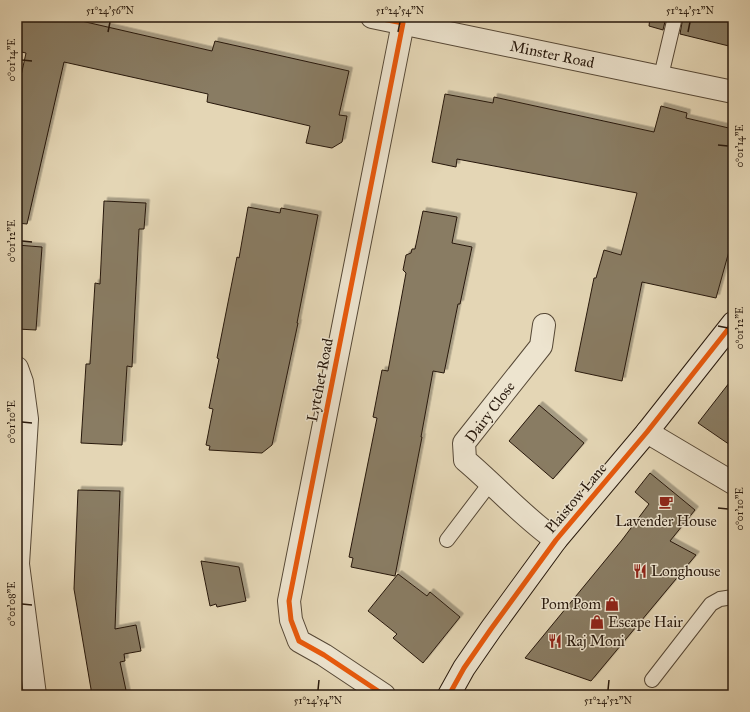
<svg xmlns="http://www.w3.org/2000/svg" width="750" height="712" viewBox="0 0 750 712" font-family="'IM FELL Great Primer',serif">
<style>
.building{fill:#897b64;stroke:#27180c;filter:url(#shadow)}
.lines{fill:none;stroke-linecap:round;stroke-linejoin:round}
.lane-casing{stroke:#564836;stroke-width:16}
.street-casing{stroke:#564836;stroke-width:24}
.secondary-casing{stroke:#27180c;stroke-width:24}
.lane{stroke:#ede4cf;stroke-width:14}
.street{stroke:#ede4cf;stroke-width:22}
.secondary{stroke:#ede4cf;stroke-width:22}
.cycleway-casing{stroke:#ede4cf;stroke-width:8}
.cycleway{stroke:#e8590c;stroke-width:5}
.ticks{fill:none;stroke:#27180c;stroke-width:1.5}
.labels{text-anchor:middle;stroke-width:3;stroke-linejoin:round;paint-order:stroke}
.street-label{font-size:15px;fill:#27180c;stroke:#ede4cf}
.poi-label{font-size:15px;fill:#27180c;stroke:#ede4cf;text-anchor:start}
.neatline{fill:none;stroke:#27180c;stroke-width:1.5}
.ticks-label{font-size:10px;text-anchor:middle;fill:#27180c}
</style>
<defs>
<filter id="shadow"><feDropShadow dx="3.5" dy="-3.5" stdDeviation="0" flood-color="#0004"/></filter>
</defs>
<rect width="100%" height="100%" fill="#e4d6b5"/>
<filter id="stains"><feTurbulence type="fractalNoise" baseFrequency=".005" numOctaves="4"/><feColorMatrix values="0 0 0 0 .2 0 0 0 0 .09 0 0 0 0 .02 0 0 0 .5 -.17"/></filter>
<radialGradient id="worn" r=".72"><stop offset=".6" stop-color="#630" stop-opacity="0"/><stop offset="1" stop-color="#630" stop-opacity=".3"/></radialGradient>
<g class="building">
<polygon points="17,17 64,17 212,51 215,41 349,71 339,115 347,116 342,142 332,148 306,143 310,126 207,102 208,94 64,62 27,224 17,223 17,94 26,53 17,51"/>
<polygon points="650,17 666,17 663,30 649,26"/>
<polygon points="683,17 733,17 733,47 680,34"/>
<polygon points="445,94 493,103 494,97 654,132 661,106 687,113 686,118 733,129 733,237 716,298 642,282 622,381 575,371 594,278 596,278 604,250 621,255 637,193 457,159 456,167 432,162"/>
<polygon points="104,201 146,203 144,229 139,229 132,367 127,366 122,445 81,443 86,364 90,364 95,283 100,284"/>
<polygon points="248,207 280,213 281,208 318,215 297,323 298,323 272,445 262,453 209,450 210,446 206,445 213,409 209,408 219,359 217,358 237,257 239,258"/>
<polygon points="423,211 457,217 452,243 472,247 460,304 458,304 444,373 433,371 421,437 422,437 395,576 351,567 353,558 349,557 377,418 373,417 382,370 388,371 406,273 403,270 406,255 411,253 412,249 415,249"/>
<polygon points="17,245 42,247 36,330 17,329"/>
<polygon points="733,378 733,447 698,423"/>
<polygon points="539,405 584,443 553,479 509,441"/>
<polygon points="650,473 695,510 670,541 696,555 591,681 525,658 622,540 649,504 635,492"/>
<polygon points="78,490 120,491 115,629 136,625 141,651 124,654 125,661 120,662 127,695 92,695 74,589"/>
<polygon points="201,561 239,567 246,601 217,607 216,604 210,606"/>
<polygon points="398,574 427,596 430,592 460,617 423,663 393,638 397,634 368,611"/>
</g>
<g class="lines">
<defs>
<g id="lane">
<polyline points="661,76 675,17"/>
<polyline points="447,540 491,482"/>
<polyline points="652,680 711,604 720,599 733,597"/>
</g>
<g id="street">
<path id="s1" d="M372 17 733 92"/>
<path d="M544 325 541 346 464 443 465 460C496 486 523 517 556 540"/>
<polyline points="17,368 22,382 27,419 18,564 35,695"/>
<polyline points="647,432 733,483"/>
<polyline points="384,695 324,655 299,641 291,620 289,601 403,23"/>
</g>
<polyline id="secondary" points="449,695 464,668 491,629 556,540 647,432 733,323"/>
</defs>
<use href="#lane" class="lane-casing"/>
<use href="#street" class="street-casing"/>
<use href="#secondary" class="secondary-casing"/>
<use href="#lane" class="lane"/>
<use href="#street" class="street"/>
<use href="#secondary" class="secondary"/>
<defs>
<g id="cycleway">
<polyline points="372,17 403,23 289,601 291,620 299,641 324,655 384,695"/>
<polyline points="449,695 464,668 491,629 556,540 647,432 733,323"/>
</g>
</defs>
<use href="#cycleway" class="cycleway-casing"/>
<use href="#cycleway" class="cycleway"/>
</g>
<path class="ticks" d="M108 32 110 22M398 32 400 22M688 32 690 22M22 60 32 61M718 145 728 146M22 241 32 242M718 326 728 328M22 422 32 423M718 508 728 509M22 604 32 605M318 690 319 680M608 690 609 680"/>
<defs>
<symbol id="cafe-bare" viewBox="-9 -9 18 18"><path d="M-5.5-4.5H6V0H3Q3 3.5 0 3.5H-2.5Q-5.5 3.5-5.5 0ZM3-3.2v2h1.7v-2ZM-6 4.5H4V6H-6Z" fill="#8f2418" stroke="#ede4cf" stroke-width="2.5" paint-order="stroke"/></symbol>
<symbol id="restaurant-bare" viewBox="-9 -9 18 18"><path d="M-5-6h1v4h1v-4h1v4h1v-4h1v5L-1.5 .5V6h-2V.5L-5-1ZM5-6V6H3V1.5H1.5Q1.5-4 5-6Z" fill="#8f2418" stroke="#ede4cf" stroke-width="2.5" paint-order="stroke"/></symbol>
<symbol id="shop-bare" viewBox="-9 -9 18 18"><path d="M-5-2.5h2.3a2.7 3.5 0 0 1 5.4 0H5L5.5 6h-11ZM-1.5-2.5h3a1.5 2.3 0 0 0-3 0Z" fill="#8f2418" stroke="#ede4cf" stroke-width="2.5" paint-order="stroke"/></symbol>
</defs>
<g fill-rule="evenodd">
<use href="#cafe-bare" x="656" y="492" width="20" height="20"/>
<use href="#restaurant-bare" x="630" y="561" width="20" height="20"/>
<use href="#shop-bare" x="602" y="594" width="20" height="20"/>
<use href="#shop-bare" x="587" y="612" width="20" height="20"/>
<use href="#restaurant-bare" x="545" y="631" width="20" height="20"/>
</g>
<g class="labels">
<g class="street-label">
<text dy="5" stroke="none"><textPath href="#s1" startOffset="184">Minster Road</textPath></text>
<text transform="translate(320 380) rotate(-79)" y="5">Lytchet Road</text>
<text transform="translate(490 412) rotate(-53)" y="5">Dairy Close</text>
<text transform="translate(576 498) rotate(-50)" y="5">Plaistow Lane</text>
</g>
<g class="poi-label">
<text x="666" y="526" text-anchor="middle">Lavender House</text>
<text x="651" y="576">Longhouse</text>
<text x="601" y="609" text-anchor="end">Pom Pom</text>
<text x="608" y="627">Escape Hair</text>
<text x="566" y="646">Raj Moni</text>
</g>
</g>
<rect width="750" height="712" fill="none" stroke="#e4d6b5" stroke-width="44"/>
<rect x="22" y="22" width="706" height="668" class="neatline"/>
<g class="ticks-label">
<text x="110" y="14">51°24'56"N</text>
<text x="400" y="14">51°24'54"N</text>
<text x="690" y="14">51°24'52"N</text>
<text transform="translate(11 60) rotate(-90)" y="4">0°01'14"E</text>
<text transform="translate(739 146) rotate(-90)" y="4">0°01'14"E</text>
<text transform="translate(11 241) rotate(-90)" y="4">0°01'12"E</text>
<text transform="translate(739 328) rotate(-90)" y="4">0°01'12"E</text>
<text transform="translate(11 422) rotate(-90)" y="4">0°01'10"E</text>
<text transform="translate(739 509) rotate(-90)" y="4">0°01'10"E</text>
<text transform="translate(11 604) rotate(-90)" y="4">0°01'08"E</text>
<text x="318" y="704">51°24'54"N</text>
<text x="608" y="704">51°24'52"N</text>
</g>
<rect width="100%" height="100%" filter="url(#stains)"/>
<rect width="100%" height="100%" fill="url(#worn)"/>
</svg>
